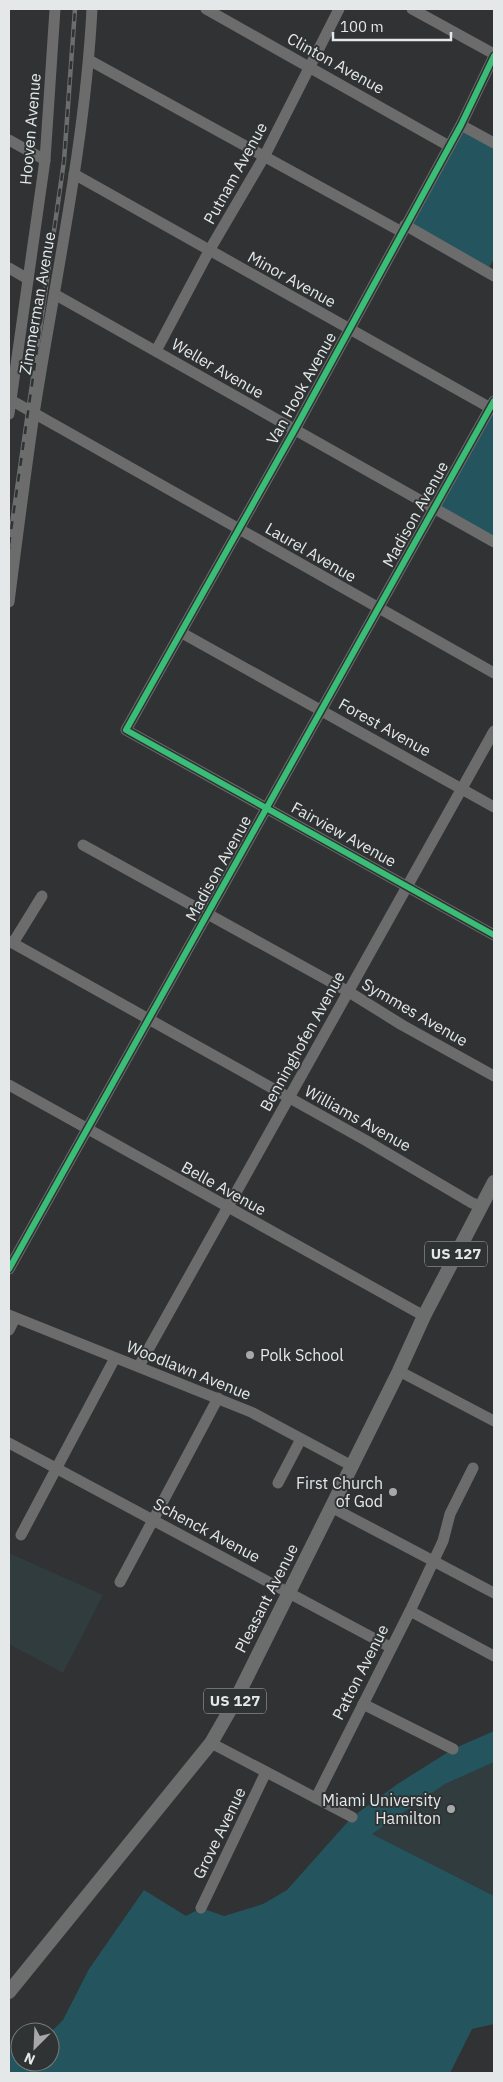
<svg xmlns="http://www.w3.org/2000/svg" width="503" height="2082" viewBox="0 0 503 2082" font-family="'IBM Plex Sans',sans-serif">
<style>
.built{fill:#313c3e}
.green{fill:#24555e}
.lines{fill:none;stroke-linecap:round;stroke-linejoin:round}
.minor{stroke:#6c6c6c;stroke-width:11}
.major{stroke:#6c6d6d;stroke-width:14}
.rail-casing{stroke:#6c6e6e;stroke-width:4.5}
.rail{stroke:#2f3334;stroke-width:2.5;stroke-dasharray:8;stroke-linecap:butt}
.cycleway-casing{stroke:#2f3334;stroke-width:9}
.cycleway{stroke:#3abd76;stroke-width:6}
.poi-dot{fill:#a6a8a9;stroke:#2f3334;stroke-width:2}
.labels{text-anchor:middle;stroke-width:4;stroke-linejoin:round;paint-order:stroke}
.shield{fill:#2f3334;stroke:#aeb2b3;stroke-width:1}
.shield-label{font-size:15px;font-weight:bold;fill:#e5e8e9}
.street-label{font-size:16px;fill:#e5e8e9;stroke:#2f3334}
.poi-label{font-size:16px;fill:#e5e8e9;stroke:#2f3334;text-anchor:end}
</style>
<rect width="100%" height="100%" fill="#303233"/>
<g class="built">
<polygon points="9,1553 103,1595 63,1673 9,1644"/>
<polygon points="494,1762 494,1896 372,1834 445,1784"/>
</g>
<g class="green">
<polygon points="461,125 494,143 494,258 487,272 405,225"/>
<polygon points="494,410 494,542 434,507"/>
<polygon points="494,1731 494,1762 445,1784 372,1834 494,1896 494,2024 472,2029 450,2073 9,2073 9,2053 16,2045 20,2047 20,2062 50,2062 50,2033 63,2020 89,1969 144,1890 186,1916 201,1908 224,1916 263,1904 287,1890 352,1817 399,1783 453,1749"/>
</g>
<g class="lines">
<g class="minor">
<polyline points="206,9 449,146"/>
<polyline points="412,9 494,54"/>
<polyline points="494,56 461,125 294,431 126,730 494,935"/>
<polyline points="89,60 402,232"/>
<polyline points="461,125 494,143"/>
<polyline points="9,140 45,160"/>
<polyline points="74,174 494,410"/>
<polyline points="405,225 494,276"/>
<polyline points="9,268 28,279"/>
<polyline points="56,295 494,542"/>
<polyline points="156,351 209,251 264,157 339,9"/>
<polyline points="9,399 494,673"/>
<polyline points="9,414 45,160 55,9"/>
<path d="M9 602C17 539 25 476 34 414 55 279 85 145 92 9"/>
<polyline points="182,633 494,807"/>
<polyline points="83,845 349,992 402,1025 494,1076"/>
<polyline points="9,941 365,1140 472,1203 481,1206"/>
<polyline points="13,943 42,896"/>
<polyline points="9,1085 424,1316"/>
<polyline points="9,1269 494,401"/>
<polyline points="9,1315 251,1412 352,1466"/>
<polyline points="9,1330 15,1318"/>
<polyline points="139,1366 494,731"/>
<polyline points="399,1371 494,1421"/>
<polyline points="9,1443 390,1647"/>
<polyline points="278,1483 301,1439"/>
<polyline points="331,1507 494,1593"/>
<polyline points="21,1535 115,1358"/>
<polyline points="120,1582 218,1398"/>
<polyline points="410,1611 494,1656"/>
<polyline points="363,1704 453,1749"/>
<polyline points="211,1743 352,1817"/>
<polyline points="316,1798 410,1611 443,1541 450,1514 473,1468"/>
<polyline points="201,1908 266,1772"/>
</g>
<polyline class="major" points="9,1992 211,1743 234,1703 399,1371 424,1316 494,1182"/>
<defs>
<polyline id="rail" points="9,545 64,161 75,9"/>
</defs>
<use href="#rail" class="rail-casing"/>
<use href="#rail" class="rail"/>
<defs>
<g id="cycleway">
<polyline points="494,56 461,125 294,431 126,730 494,935"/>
<polyline points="9,1269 494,401"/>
</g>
</defs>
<use href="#cycleway" class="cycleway-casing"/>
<use href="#cycleway" class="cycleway"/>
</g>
<g class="poi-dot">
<circle cx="250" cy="1355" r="5"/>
<circle cx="393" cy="1492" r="5"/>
<circle cx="451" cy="1809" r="5"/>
</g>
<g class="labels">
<g class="shield">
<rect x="425" y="1241.5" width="62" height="25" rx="4"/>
<rect x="204" y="1688.5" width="62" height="25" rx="4"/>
</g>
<g class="shield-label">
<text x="456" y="1259">US 127</text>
<text x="235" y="1706">US 127</text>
</g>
<g class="street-label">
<text transform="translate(336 63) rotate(29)" y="6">Clinton Avenue</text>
<text transform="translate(30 129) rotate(-85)" y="6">Hooven Avenue</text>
<text transform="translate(235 173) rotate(-61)" y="6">Putnam Avenue</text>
<text transform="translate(292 279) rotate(29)" y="6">Minor Avenue</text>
<text transform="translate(37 303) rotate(-80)" y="6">Zimmerman Avenue</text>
<text transform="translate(218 368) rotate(30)" y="6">Weller Avenue</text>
<text transform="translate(301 388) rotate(-61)" y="6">Van Hook Avenue</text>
<text transform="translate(415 514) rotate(-61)" y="6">Madison Avenue</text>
<text transform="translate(311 552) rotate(30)" y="6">Laurel Avenue</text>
<text transform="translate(385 727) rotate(29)" y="6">Forest Avenue</text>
<text transform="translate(344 834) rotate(29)" y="6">Fairview Avenue</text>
<text transform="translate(218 868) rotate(-61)" y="6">Madison Avenue</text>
<text transform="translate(415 1012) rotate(30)" y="6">Symmes Avenue</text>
<text transform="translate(302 1041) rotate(-61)" y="6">Benninghofen Avenue</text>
<text transform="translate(358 1118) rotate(29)" y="6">Williams Avenue</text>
<text transform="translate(224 1188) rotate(29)" y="6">Belle Avenue</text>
<text transform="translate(189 1370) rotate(22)" y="6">Woodlawn Avenue</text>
<text transform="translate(207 1530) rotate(28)" y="6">Schenck Avenue</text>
<text transform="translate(266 1598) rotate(-63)" y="6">Pleasant Avenue</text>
<text transform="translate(360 1672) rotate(-63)" y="6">Patton Avenue</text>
<text transform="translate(219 1833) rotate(-64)" y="6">Grove Avenue</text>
</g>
<g class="poi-label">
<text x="260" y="1361" text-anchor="start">Polk School</text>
<text x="383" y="1489">First Church<tspan x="383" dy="18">of God</tspan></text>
<text x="441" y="1806">Miami University<tspan x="441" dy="18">Hamilton</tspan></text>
</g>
</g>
<rect width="503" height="2082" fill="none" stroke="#e5e8e9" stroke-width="20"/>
<g transform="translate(35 2047) rotate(204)"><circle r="24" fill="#2f3334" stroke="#787b7c"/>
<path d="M0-4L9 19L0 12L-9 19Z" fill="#a6a8a9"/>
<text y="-8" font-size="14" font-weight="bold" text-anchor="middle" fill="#e5e8e9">N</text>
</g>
<path d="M333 32v8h118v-8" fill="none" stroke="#e5e8e9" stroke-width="2.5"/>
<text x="340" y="32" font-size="15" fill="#e5e8e9" stroke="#2f3334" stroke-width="4" paint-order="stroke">100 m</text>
</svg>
